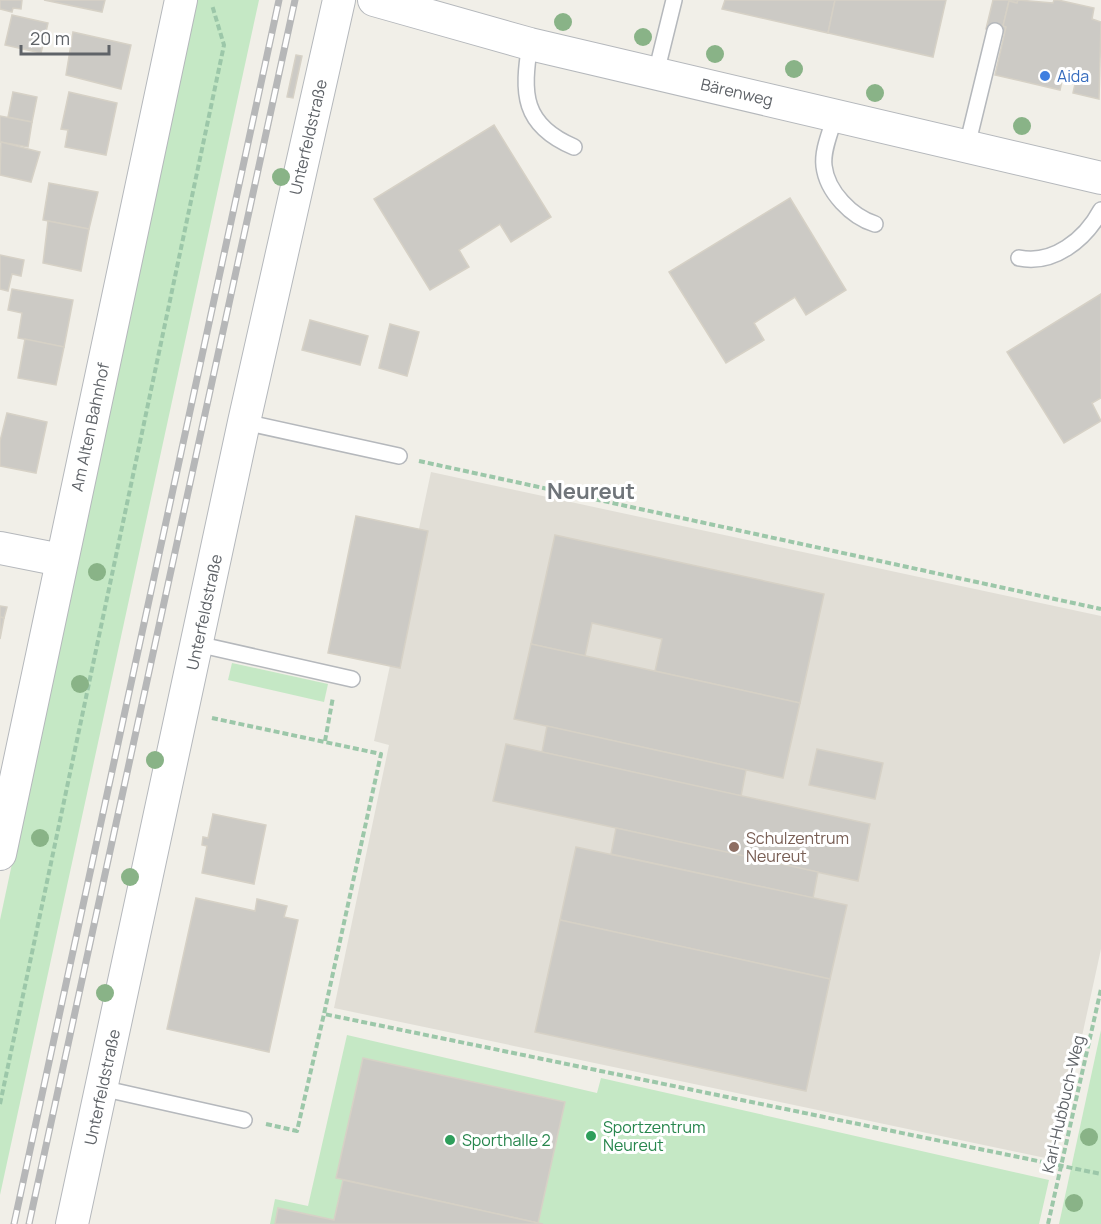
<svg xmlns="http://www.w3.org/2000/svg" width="1101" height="1224" viewBox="0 0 1101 1224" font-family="Manrope,sans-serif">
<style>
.education{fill:#e1ded6}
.green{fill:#c5e8c5}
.building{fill:#cccac5;stroke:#d6d1c6;stroke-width:1.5}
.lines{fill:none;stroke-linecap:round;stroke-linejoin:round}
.service-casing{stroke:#b5b8bc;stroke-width:18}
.minor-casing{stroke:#b5b8bc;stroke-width:34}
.path{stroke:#9cc7a9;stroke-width:4;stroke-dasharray:6 3;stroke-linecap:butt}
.service{stroke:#fff;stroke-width:15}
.minor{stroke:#fff;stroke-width:32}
.rail-casing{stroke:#b6b7b8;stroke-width:7}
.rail{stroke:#fff;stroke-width:4.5;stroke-dasharray:14;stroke-linecap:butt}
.tree{fill:#89b387}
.shop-dot{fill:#3f7fe0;stroke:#fff;stroke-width:2}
.education-dot{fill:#8d6e63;stroke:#fff;stroke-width:2}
.leisure-dot{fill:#2e9e5b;stroke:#fff;stroke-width:2}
.labels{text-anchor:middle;stroke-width:6;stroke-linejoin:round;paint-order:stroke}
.shop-label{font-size:16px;fill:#366cbe;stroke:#fff;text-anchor:start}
.street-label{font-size:16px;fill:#5f6368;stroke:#fff}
.education-label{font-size:16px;fill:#785e54;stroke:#fff;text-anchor:start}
.leisure-label{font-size:16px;fill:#27864d;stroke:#fff;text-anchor:start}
.district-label{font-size:22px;font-weight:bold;fill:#70757a;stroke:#fff}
</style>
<rect width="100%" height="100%" fill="#f1efe8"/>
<polygon class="education" points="431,472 1101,616 1101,949 1055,1160 334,1008 389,745 374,741"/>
<g class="green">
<polygon points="196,0 259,0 0,1195 0,920"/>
<polygon points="232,663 328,684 324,702 228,680"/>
<polygon points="1101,1030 1101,1224 1059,1224"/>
<polygon points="347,1035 597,1093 601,1078 1049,1180 1039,1224 270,1224 275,1199 308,1206"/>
</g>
<g class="building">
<polygon points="0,0 22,0 21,9 13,8 12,12 0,9"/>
<polygon points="44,0 105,0 102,12"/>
<polygon points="725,0 835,0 828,33 722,9"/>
<polygon points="835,0 946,0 933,57 828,33"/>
<polygon points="993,0 1018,0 1017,3 1009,1 1003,26 1006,27 1005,33 986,29"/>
<polygon points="1018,0 1053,3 1054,0 1058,0 1094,8 1092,19 1101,22 1099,99 1073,93 1075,84 1062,81 1060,90 995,75 1006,27 1003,26 1009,1 1017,3"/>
<polygon points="12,15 48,23 41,53 5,45"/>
<polygon points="73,32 131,45 121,89 66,75"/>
<polygon points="296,55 302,56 293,98 287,97"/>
<polygon points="13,92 37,97 32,122 8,117"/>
<polygon points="69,92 117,103 106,155 65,147 68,130 61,129"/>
<polygon points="0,116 32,122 28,147 0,142"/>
<polygon points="494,125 551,217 511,242 500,224 459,250 469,267 430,290 374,199"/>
<polygon points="1,142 40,152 31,182 0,175"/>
<polygon points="49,183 98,192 89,229 43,220"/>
<polygon points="790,198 846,290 806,315 795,297 754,323 764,340 726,363 669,272"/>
<polygon points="48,221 89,229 81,271 43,263"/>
<polygon points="0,255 24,260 21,276 12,274 8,291 0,289"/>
<polygon points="12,289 73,300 64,347 18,338 22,313 8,310"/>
<polygon points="1101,294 1101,398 1092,403 1101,421 1064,443 1007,352"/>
<polygon points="310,320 368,336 360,365 302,350"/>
<polygon points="390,324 419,332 407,376 379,368"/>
<polygon points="25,339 64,347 56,385 18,378"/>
<polygon points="7,413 47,422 36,473 0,466 0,441"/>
<polygon points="356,516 428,531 400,668 328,653"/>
<polygon points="555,535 824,594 800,703 655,671 662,639 592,623 585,656 531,644"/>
<polygon points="0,606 7,607 4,618 0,617"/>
<polygon points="0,617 4,618 0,639"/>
<polygon points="531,644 800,703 783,778 514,719"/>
<polygon points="547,726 746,770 741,796 542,752"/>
<polygon points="506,744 870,824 858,881 493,801"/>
<polygon points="817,749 883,763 875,799 809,785"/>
<polygon points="213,814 266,825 254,884 202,873 207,846 202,845 203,837 208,838"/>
<polygon points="616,828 818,872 813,898 611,854"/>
<polygon points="576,847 847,905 830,979 560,920"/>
<polygon points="196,898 255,911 257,899 287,906 284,917 298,920 269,1052 167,1029"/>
<polygon points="560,920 830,979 806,1091 535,1032"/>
<polygon points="363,1058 565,1102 538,1223 336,1178"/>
<polygon points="343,1180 538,1223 543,1224 275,1224 278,1208 334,1220"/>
</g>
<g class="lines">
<defs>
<g id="service">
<path d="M530 44C522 93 522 125 574 147"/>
<polyline points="656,73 674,0"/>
<path d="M835 116C831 131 822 150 824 166 827 192 852 217 875 224"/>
<polyline points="967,146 995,31"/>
<path d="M1019 258C1053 265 1085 240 1101 210"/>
<polyline points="244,422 399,456"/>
<polyline points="197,644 352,679"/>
<polyline points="101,1088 244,1120"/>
</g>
<g id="minor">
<polyline points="374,0 530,44 1101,178"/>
<polyline points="0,548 61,560"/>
<polyline points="0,854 181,0"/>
<polyline points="72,1224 244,422 339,0"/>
</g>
</defs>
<use href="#service" class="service-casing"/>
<use href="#minor" class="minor-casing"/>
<g class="path">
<polyline points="419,461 1101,609"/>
<polyline points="212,718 381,754 324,1014 1101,1174"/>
<polyline points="325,741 333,697"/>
<polyline points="0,1104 224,45 212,5"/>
<polyline points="266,1124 297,1131 324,1014"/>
<polyline points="1048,1224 1101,989"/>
</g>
<use href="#service" class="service"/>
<use href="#minor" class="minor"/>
<defs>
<g id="rail">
<polyline points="14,1224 279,0"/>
<polyline points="29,1224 295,0"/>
</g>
</defs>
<use href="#rail" class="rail-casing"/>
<use href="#rail" class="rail"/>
</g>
<g class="tree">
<circle cx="563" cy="22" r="9"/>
<circle cx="643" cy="37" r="9"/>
<circle cx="715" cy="54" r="9"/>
<circle cx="794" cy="69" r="9"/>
<circle cx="875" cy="93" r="9"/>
<circle cx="1022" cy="126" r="9"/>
<circle cx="281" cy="177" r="9"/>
<circle cx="97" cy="572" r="9"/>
<circle cx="80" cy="684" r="9"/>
<circle cx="155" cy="760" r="9"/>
<circle cx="40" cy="838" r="9"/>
<circle cx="130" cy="877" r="9"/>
<circle cx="105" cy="993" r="9"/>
<circle cx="1089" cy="1137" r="9"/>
<circle cx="1074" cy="1203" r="9"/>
</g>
<circle class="shop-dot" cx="1045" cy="76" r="6"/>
<circle class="education-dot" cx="734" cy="847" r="6"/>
<g class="leisure-dot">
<circle cx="591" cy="1136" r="6"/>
<circle cx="450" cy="1140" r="6"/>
</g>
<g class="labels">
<g class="shop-label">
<text x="1057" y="82">Aida</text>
</g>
<g class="street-label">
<text transform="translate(737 92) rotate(13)" y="6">Bärenweg</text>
<text transform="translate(308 137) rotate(-77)" y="6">Unterfeldstraße</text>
<text transform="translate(90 427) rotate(-78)" y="6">Am Alten Bahnhof</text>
<text transform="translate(204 612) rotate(-78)" y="6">Unterfeldstraße</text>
<text transform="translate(102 1087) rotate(-78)" y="6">Unterfeldstraße</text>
<text transform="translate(1063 1104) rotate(-77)" y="6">Karl-Hubbuch-Weg</text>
</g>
<g class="education-label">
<text x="746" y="844">Schulzentrum<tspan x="746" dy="18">Neureut</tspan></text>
</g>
<g class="leisure-label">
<text x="603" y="1133">Sportzentrum<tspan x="603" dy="18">Neureut</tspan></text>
<text x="462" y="1146">Sporthalle 2</text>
</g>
<g class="district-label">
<text x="591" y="499">Neureut</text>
</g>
</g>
<path d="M21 45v9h88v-9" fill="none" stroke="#5f6368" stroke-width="3"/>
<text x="30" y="45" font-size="18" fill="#5f6368" stroke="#ffffff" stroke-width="4.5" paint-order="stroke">20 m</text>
</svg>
